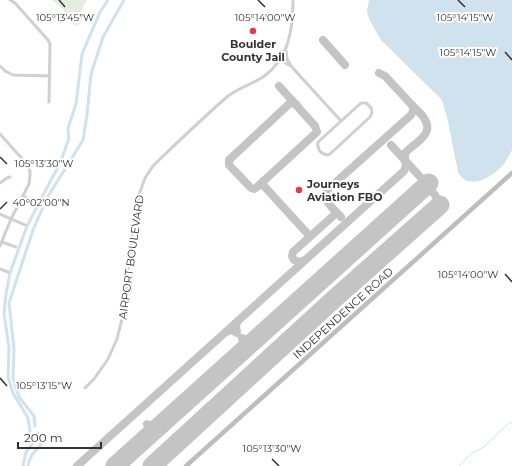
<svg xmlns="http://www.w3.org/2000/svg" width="512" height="466" viewBox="0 0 512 466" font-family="Montserrat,sans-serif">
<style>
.green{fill:#e6ecdf}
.water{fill:#cfe2ee}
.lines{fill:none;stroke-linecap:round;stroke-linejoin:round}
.stream{stroke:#cfe2ee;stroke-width:1}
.canal{stroke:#cfe2ee;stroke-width:3}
.taxiway{stroke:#c4c4c4;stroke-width:8}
.runway{stroke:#c4c4c4;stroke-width:19}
.street{stroke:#d0d0d0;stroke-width:3}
.secondary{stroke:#bdbdbd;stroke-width:4.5}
.ticks{fill:none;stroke:#333;stroke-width:1.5}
.poi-dot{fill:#e63946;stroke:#fff;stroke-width:1.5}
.labels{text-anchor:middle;stroke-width:4;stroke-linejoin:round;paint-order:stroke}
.poi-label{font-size:11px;font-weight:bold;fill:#333;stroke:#fff}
.street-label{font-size:11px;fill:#333;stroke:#fff}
.ticks-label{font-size:10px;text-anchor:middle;fill:#333;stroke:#fff;stroke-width:4;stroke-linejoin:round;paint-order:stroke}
</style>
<rect width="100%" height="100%" fill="#fff"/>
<path class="green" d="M52 0H87C84 4 82 8 81 12 80 18 82 21 79 25L75 26 68 18 63 9Z"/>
<path class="water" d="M369 0H512V150C509 155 507 160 504 164 493 177 469 192 458 172L447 117 442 100 381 40 369 19 367 11Z"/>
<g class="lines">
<polyline class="stream" points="459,466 472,453 484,447 509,423 512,422"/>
<g class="canal">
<polyline points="35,426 34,416 19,397 13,378 14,349 9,303 33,230 47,198 83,140 87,115 91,74 103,37 124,0"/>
<polyline points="30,431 28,418 13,393 8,377 9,348 4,313 6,294 10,273 27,226 61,161 69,138 68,128 76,104 82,54 100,12 108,0"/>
<polyline points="23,466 26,452 32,444 31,440"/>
<path d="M28 466C29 458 35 450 41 445L38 433"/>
</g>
<g class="taxiway">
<polyline points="323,40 345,65"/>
<path d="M279 86C291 99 303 113 315 126L317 132 257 187 254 189 251 188 229 165V160L289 104 293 103 296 104"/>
<polyline points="391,145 422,179 422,187 419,191"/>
<path d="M405 161V153C412 145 433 135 426 122 424 115 416 110 412 105"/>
<polyline points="422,179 435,195 440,205"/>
<polyline points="264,186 306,232"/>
<path d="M341 217C334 209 322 201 327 190L411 115C414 111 414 108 411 104L385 76 379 73"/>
<polyline points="305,260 300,262 294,260 292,256 293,252 333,216"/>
<polyline points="226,332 232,330 237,333 236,325 238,321"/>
<polyline points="242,351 244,346 242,338 249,341 256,339"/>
<polyline points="147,437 149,431 147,424 153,427 161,424"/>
<polyline points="77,466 404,171 406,166 405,160"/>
</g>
<g class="runway">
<polyline points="115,466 429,183"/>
<polyline points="152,466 333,300 440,205"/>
</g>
<g class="street">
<polyline points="10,0 15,3 48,40 50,44 49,102"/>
<polyline points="286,51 287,59 290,64"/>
<polyline points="280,60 291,66 341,121"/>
<polyline points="0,66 5,71 13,75 50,76"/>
<path d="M361 103H366C371 107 374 110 370 117L330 154 327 155C319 153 317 148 318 142Z"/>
<polyline points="0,134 25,162 30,171 30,175 29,184 11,219 0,246"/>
<polyline points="0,183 7,178 10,177"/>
<polyline points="23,196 36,203"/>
<polyline points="0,214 25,225"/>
<polyline points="2,242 16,247"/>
<polyline points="0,269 8,272"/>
<path d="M85 388 94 379 108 359 117 339 122 319 133 230 139 195 145 178 153 166 160 159C182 138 205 116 228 96 239 88 252 84 263 77 289 59 293 29 293 0"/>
</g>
<polyline class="secondary" points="186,466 512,173"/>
</g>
<path class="ticks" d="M59 0 65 7M258 0 265 7M458 0 465 7M505 52 512 60M0 157 7 164M0 209 7 202M505 274 512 282M0 378 7 386M272 459 279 466"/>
<g class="poi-dot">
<circle cx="253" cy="31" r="4"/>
<circle cx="299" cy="190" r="4"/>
</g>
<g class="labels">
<g class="poi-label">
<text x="253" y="48">Boulder<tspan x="253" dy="13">County Jail</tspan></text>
<text x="307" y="188" text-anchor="start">Journeys<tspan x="307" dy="13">Aviation FBO</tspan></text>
</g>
<g class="street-label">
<text transform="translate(131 257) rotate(-82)" y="4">AIRPORT BOULEVARD</text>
<text transform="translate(343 313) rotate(-42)" y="4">INDEPENDENCE ROAD</text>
</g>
</g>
<g class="ticks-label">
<text x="65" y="21">105°13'45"W</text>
<text x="265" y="21">105°14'00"W</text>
<text x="465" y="21">105°14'15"W</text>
<text x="468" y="56">105°14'15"W</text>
<text x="44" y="167">105°13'30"W</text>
<text x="41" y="206">40°02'00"N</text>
<text x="468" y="278">105°14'00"W</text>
<text x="44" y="389">105°13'15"W</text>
<text x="272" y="452">105°13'30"W</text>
</g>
<path d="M18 442v6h83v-6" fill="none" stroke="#333333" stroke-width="2"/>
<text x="24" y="442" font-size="12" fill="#333333" stroke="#ffffff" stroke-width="3" paint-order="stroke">200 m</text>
</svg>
